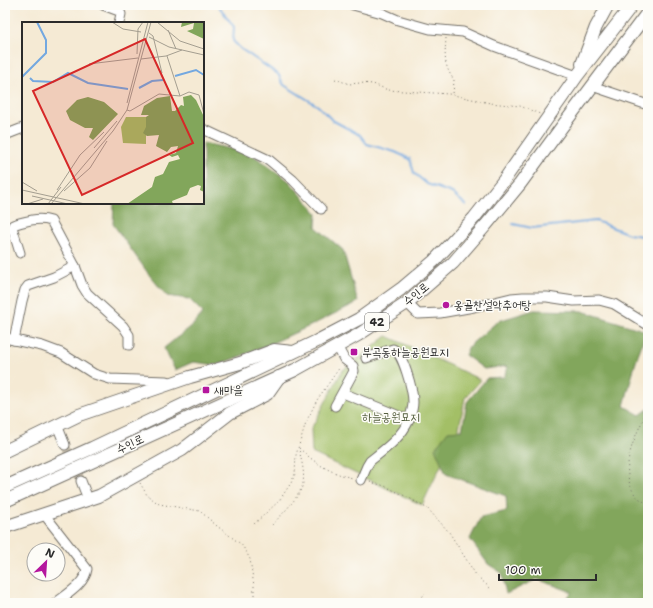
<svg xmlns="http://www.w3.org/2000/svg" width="653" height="608" viewBox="0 0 653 608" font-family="'Shantell Sans','Poor Story',sans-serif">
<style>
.green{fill:#a3bf66;stroke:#677548}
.forest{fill:#82a65b;stroke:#566843}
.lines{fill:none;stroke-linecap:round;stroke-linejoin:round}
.stream{stroke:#73a8e0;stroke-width:2}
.minor-tunnel{stroke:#cdc4b2;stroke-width:9;stroke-dasharray:9 4.5;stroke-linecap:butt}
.minor-casing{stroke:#726e66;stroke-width:11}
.major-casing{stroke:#726e66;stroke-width:14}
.path{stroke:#726e66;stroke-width:1;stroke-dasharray:1 3;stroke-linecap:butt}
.minor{stroke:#fff;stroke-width:9}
.major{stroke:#fff;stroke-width:12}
.poi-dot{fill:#b5179e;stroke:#fdfcf7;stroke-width:1.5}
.labels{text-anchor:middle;stroke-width:3;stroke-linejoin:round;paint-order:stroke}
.shield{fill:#fdfcf7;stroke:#6a6a68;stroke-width:1}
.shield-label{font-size:11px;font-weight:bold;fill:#2b2b2b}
.street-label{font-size:12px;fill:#2b2b2b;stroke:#fdfcf7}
.poi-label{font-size:12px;fill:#2b2b2b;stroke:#fdfcf7;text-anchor:start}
.park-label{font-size:12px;fill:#555f40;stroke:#fdfcf7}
.inset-river{fill:none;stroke:#73a8e0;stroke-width:2}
.inset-road{fill:none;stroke:#a49e90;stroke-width:1}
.view{fill:#d62828;fill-opacity:0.15;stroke:#d62828;stroke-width:2}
.inset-edge{fill:none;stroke:#2b2b2b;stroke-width:2}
</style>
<rect width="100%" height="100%" fill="#fdfcf7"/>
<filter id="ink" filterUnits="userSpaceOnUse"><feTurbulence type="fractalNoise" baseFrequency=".025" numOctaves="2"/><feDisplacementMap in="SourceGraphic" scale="8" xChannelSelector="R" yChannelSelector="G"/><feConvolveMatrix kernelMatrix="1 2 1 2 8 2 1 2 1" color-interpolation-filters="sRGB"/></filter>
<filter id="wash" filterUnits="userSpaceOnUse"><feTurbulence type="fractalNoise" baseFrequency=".012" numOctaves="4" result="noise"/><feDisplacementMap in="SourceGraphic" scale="16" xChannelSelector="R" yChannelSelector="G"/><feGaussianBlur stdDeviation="0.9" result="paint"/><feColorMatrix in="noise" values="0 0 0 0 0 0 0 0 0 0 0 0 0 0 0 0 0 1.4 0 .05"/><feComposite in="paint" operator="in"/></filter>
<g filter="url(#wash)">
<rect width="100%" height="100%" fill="#f5ead4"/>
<polygon class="green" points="387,336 481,380 465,398 459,428 422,505 312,453 311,429 342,371"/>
<g class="forest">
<polygon points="203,143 250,153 289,181 317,213 316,227 343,250 358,302 310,326 259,349 217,365 193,362 175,370 164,348 193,325 203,313 189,299 167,296 150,276 113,224 114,203 203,203"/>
<polygon points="534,310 582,311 646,331 635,365 624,406 640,415 648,409 648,603 562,603 572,592 537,579 506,594 502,573 488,564 470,539 481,517 507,511 506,496 446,474 435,448 448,431 462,430 467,402 487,378 504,377 508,366 484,369 465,355 469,346 498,321"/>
</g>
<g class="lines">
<g class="stream">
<polyline points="140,5 143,5"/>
<polyline points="218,5 234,27 233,41 241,49 278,74 284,85 318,106 332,120 360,135 367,144 395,152 410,159 414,173 427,184 452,193 466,205"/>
<polyline points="513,224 532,228 596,221 629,234 648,237"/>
</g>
</g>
</g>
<g filter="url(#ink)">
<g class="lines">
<polyline class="minor-tunnel" points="65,445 81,481"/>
<defs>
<g id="minor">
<polyline points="103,5 119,11 121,14 119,23"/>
<polyline points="353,5 382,13 398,20 430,29 463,32 494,46 577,76"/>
<polyline points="592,86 648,105"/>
<polyline points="203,129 269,160 293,180 321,209"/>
<polyline points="5,135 23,128"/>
<polyline points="75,266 82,285 87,293 123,326 129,335 129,345"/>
<polyline points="407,303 418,314 440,313 474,307 511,298 523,297 547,297 574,301 599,300 614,304 648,325"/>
<polyline points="5,338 42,346 61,353 94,374 110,379 166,381 174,383"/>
<path d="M14 340 22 301 25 290 28 286 54 277 75 266 51 221C38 217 26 221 13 225L12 227 20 253"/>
<path d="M343 393 409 420C411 414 413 409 413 402 413 391 403 352 393 349L366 358"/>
<polyline points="335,406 354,371 353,366 344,359 337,346"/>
<polyline points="57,425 65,445"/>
<path d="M361 480 367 466 370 461C385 449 401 438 409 420"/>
<polyline points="81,481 88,499"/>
<path d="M44 514 87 569C85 584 67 594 56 603"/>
</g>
<g id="major">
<polyline points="582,64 596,27 608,5"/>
<polyline points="5,451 79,415 190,377 240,363 274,350 293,352"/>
<polyline points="5,487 92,448 317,341 359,319 401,289 434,261 474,218 504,180 577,76 632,5"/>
<polyline points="5,501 295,370 358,335 407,303 453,263 486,225 520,184 561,128 648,12"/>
<polyline points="5,527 99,496 182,450 230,413 267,394 279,377"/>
</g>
</defs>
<use href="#minor" class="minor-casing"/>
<use href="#major" class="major-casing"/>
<g class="path">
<path d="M446 38C445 55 443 65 454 80L453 95"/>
<polyline points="335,79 349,84 360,83 373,84 388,90 449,94 490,103 520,106 540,114"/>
<path d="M648 410C636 434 618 467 634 493 637 498 644 501 648 505"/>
<path d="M299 448C316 464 330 473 353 478"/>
<polyline points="370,482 385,486 409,498 428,509 449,532 476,575 491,589"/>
<polyline points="140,483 147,495 159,504 200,511 217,526 242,545 250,559 254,586 254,603"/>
<polyline points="254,524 279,501 291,483 295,474 296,455 306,422 317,400 340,367"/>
<path d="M272 525C281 515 301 496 303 483 305 471 301 460 299 449"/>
<polyline points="418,603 425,593"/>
</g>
<use href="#minor" class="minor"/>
<use href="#major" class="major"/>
</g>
</g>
<g class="poi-dot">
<circle cx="446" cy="305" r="4"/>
<rect x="350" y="348" width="8" height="8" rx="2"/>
<rect x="202" y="386" width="8" height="8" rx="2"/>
</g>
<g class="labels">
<rect class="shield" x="365" y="313" width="24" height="18" rx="3"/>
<g class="shield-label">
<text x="377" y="326">42</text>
</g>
<g class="street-label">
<text transform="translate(416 294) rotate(-39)" y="4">수인로</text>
<text transform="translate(130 444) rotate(-25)" y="4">수인로</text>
</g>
<g class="poi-label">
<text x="454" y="309">옹골찬설악추어탕</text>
<text x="362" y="356">부곡동하늘공원묘지</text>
<text x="214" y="394">새마을</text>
</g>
<g class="park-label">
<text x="391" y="421">하늘공원묘지</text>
</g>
</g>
<g transform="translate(22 22)">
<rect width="182" height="182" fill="#f5ead4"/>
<path d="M104 95H124V122L101 121 99 105Z" fill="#a3bf66"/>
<path d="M160 0H182V17L165 9 171 7 172 1 159 5ZM169 73 174 78 182 95V170L178 168 179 164 176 163 168 166 165 173 150 179 151 182H105L130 165 133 155 141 152 147 140 158 137 156 133 150 135 147 133 154 131 156 124 149 125 145 130 134 124 137 113 125 114 121 111 124 105V95L127 93H119L122 84 135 76 148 74 150 89H153L159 83 162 84 161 75ZM66 75 82 80 96 92 71 118 67 115 71 106H63L48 98 44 89 55 78Z" fill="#82a65b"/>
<path class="inset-river" d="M153 54 174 48 182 53M0 55 24 31V18L15 0M8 56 11 59 31 60 46 51 66 61 106 67M117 66 130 59 141 58"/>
<path class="inset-road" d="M90 0 101 7 119 10M135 0 158 19 182 27M146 8 154 27M127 11 131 14 140 51M127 15 147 25 182 33M115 32 116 7 121 0M145 34 158 74 167 70 177 73 182 92M119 37 144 34 160 28M67 42 116 36M105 81 126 0M105 88 108 89 137 72 158 74M72 126 95 99M0 160 15 169M0 168 63 182M35 168 58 133 82 110M42 169 68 146 85 119M10 174 46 182M5 182 21 177M26 182 39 165M29 182 91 109 105 88 129 0"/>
<path class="view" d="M123 17 171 121 60 173 11 69Z"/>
<rect width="182" height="182" class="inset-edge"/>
</g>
<rect width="653" height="608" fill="none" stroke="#fdfcf7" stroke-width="20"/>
<g transform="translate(46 562) rotate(25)"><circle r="19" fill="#fdfcf7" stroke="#a9a8a5"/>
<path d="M0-3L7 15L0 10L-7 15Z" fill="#b5179e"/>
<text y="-6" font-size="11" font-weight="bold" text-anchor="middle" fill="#2b2b2b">N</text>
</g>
<path d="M499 574v6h97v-6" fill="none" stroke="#2b2b2b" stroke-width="2"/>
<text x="505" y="574" font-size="12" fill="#2b2b2b" stroke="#fdfcf7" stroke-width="3" paint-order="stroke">100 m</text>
</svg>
